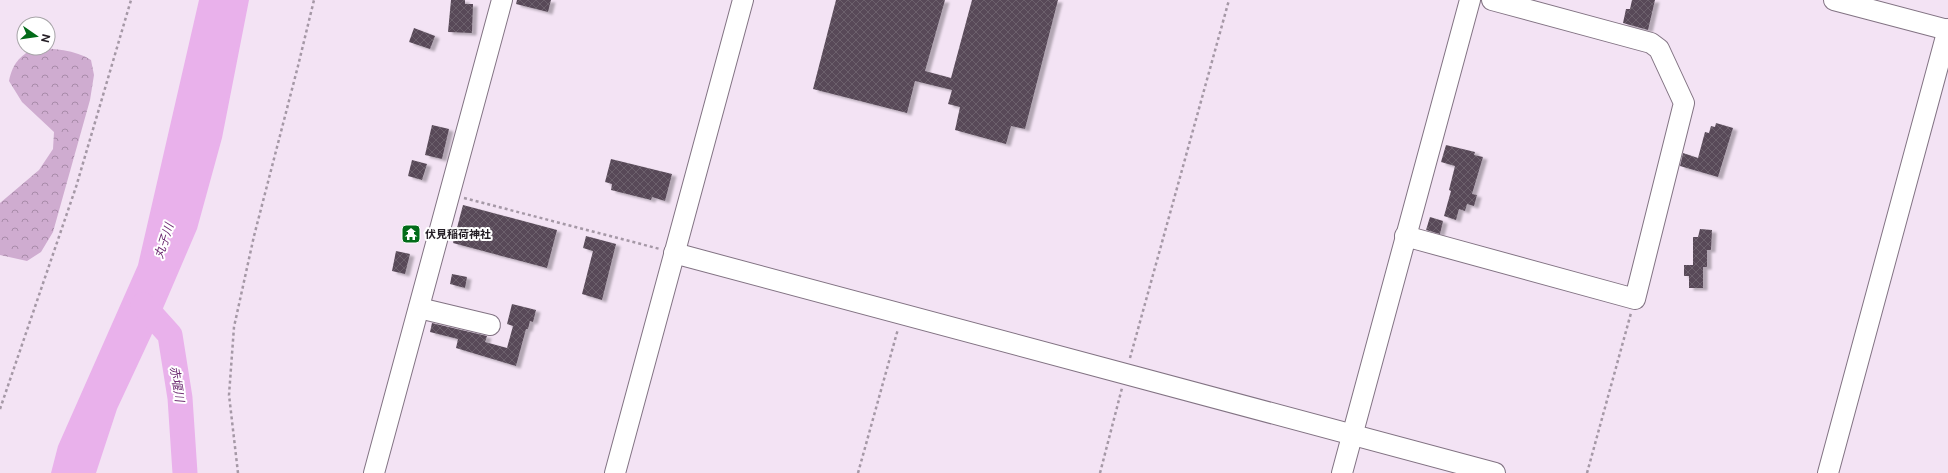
<svg xmlns="http://www.w3.org/2000/svg" width="1948" height="473" viewBox="0 0 1948 473" font-family="'Public Sans','Noto Sans JP',sans-serif">
<style>
.forest{fill:url(#forest-crowns)}
.water{fill:#e9b1eb}
.lines{fill:none;stroke-linecap:round;stroke-linejoin:round}
.river{stroke:#e9b1eb;stroke-width:25}
.building{fill:url(#building-cross-hatch);filter:url(#shadow)}
.minor-casing{stroke:#827383;stroke-width:22}
.path{stroke:#a598a6;stroke-width:2.5;stroke-dasharray:3 3;stroke-linecap:butt}
.minor{stroke:#fff;stroke-width:20}
.labels{text-anchor:middle;stroke-width:4;stroke-linejoin:round;paint-order:stroke}
.poi-label{font-size:11px;font-weight:bold;fill:#241e25;stroke:#fff;text-anchor:start}
.water-label{font-size:12px;font-style:italic;fill:#6e2d72;stroke:#fff}
</style>
<defs>
<pattern id="forest-crowns" width="20" height="18" patternUnits="userSpaceOnUse"><rect width="20" height="18" fill="#cfacd0"/><path d="M2 6a3 3 0 1 1 6 0M12 15a3 3 0 1 1 6 0" fill="none" stroke="#a88ba9"/></pattern>
<pattern id="building-cross-hatch" width="8" height="8" patternUnits="userSpaceOnUse"><rect width="8" height="8" fill="#584a58"/><path d="M0 0l8 8M0 8l8-8" fill="none" stroke="#6c616c"/></pattern>
<filter id="shadow"><feDropShadow dx="4.5" dy="2.5" stdDeviation="1" flood-color="#0004"/></filter>
</defs>
<rect width="100%" height="100%" fill="#f3e3f4"/>
<path class="forest" d="M34 48C52 48 76 50 91 60L94 75 90 100 53 232 41 252 27 261 0 255V203L39 170 53 149 54 132 22 102 9 81C13 63 19 57 34 48Z"/>
<polygon class="water" points="199,0 249,0 222,138 197,229 152,334 117,409 96,473 51,473 58,446 138,265"/>
<g class="lines">
<polyline class="river" points="143,305 170,335 180,398 185,473"/>
</g>
<g class="building">
<polygon points="451,0 465,0 465,4 473,4 472,33 448,32"/>
<polygon points="517,0 551,0 548,12 516,4"/>
<polygon points="836,0 945,0 925,71 951,78 972,0 1058,0 1025,129 1011,126 1006,144 955,130 960,107 948,104 952,90 915,81 907,113 813,89"/>
<polygon points="1632,0 1655,0 1648,30 1623,23 1626,9 1630,9"/>
<polygon points="414,28 435,36 430,49 409,42"/>
<polygon points="1716,123 1733,128 1718,177 1680,166 1683,153 1698,158 1705,132 1709,133 1711,126 1715,127"/>
<polygon points="432,125 449,129 442,159 425,155"/>
<polygon points="1446,145 1475,152 1474,155 1483,157 1472,194 1477,195 1474,206 1467,204 1465,211 1459,209 1456,220 1444,216 1451,191 1449,190 1455,166 1441,162"/>
<polygon points="611,159 672,174 665,201 652,197 651,200 611,190 612,184 605,182"/>
<polygon points="412,160 427,164 422,180 408,176"/>
<polygon points="463,205 557,230 547,268 453,243"/>
<polygon points="1430,217 1443,221 1440,234 1426,230"/>
<polygon points="1700,229 1712,230 1711,250 1707,250 1707,267 1703,267 1703,288 1689,288 1689,276 1684,276 1684,265 1693,265 1693,237 1698,237"/>
<polygon points="586,236 616,244 602,300 582,294 593,251 583,248"/>
<polygon points="396,251 410,254 405,274 392,271"/>
<polygon points="452,274 467,277 465,288 450,284"/>
<polygon points="512,304 536,310 533,322 530,321 528,329 526,329 516,366 456,348 458,339 430,332 432,323 487,336 485,342 507,348 513,326 507,324"/>
</g>
<g class="lines">
<defs>
<g id="minor">
<polyline points="1834,0 1948,30"/>
<polyline points="1405,236 1635,299 1684,103 1659,49 1651,43 1492,0"/>
<polyline points="674,253 1495,473"/>
<polyline points="419,308 490,325"/>
<polyline points="374,473 502,0"/>
<polyline points="615,473 743,0"/>
<polyline points="1342,473 1470,0"/>
<polyline points="1828,473 1948,29"/>
</g>
</defs>
<use href="#minor" class="minor-casing"/>
<g class="path">
<polyline points="464,198 660,249"/>
<polyline points="1130,358 1229,0"/>
<polyline points="0,409 76,187 131,0"/>
<polyline points="238,473 229,395 234,327 254,236 298,66 314,0"/>
<polyline points="858,473 898,329"/>
<polyline points="1100,473 1122,388"/>
<polyline points="1587,473 1631,313"/>
</g>
<use href="#minor" class="minor"/>
</g>
<defs>
<symbol id="temple-square" viewBox="-11 -11 22 22"><rect x="-9" y="-9" width="18" height="18" rx="4" fill="#026b19" stroke="#fff"/><path d="M0-6L5-2H3V0L6.5 2.5H4V6H1.5V3h-3V6H-4V2.5H-6.5L-3 0V-2H-5Z" fill="#fff"/></symbol>
</defs>
<g fill-rule="evenodd">
<use href="#temple-square" x="400" y="223" width="22" height="22"/>
</g>
<g class="labels">
<g class="poi-label">
<text x="425" y="238">伏見稲荷神社</text>
</g>
<g class="water-label">
<text transform="translate(164 241) rotate(-72)" y="4">丸子川</text>
<text transform="translate(177 384) rotate(81)" y="4">赤堰川</text>
</g>
</g>
<g transform="translate(36 36) rotate(103)"><circle r="19" fill="#ffffff" stroke="#a7a5a8"/>
<path d="M0-3L7 15L0 10L-7 15Z" fill="#026b19"/>
<text y="-6" font-size="11" font-weight="bold" text-anchor="middle" fill="#241e25">N</text>
</g>
</svg>
